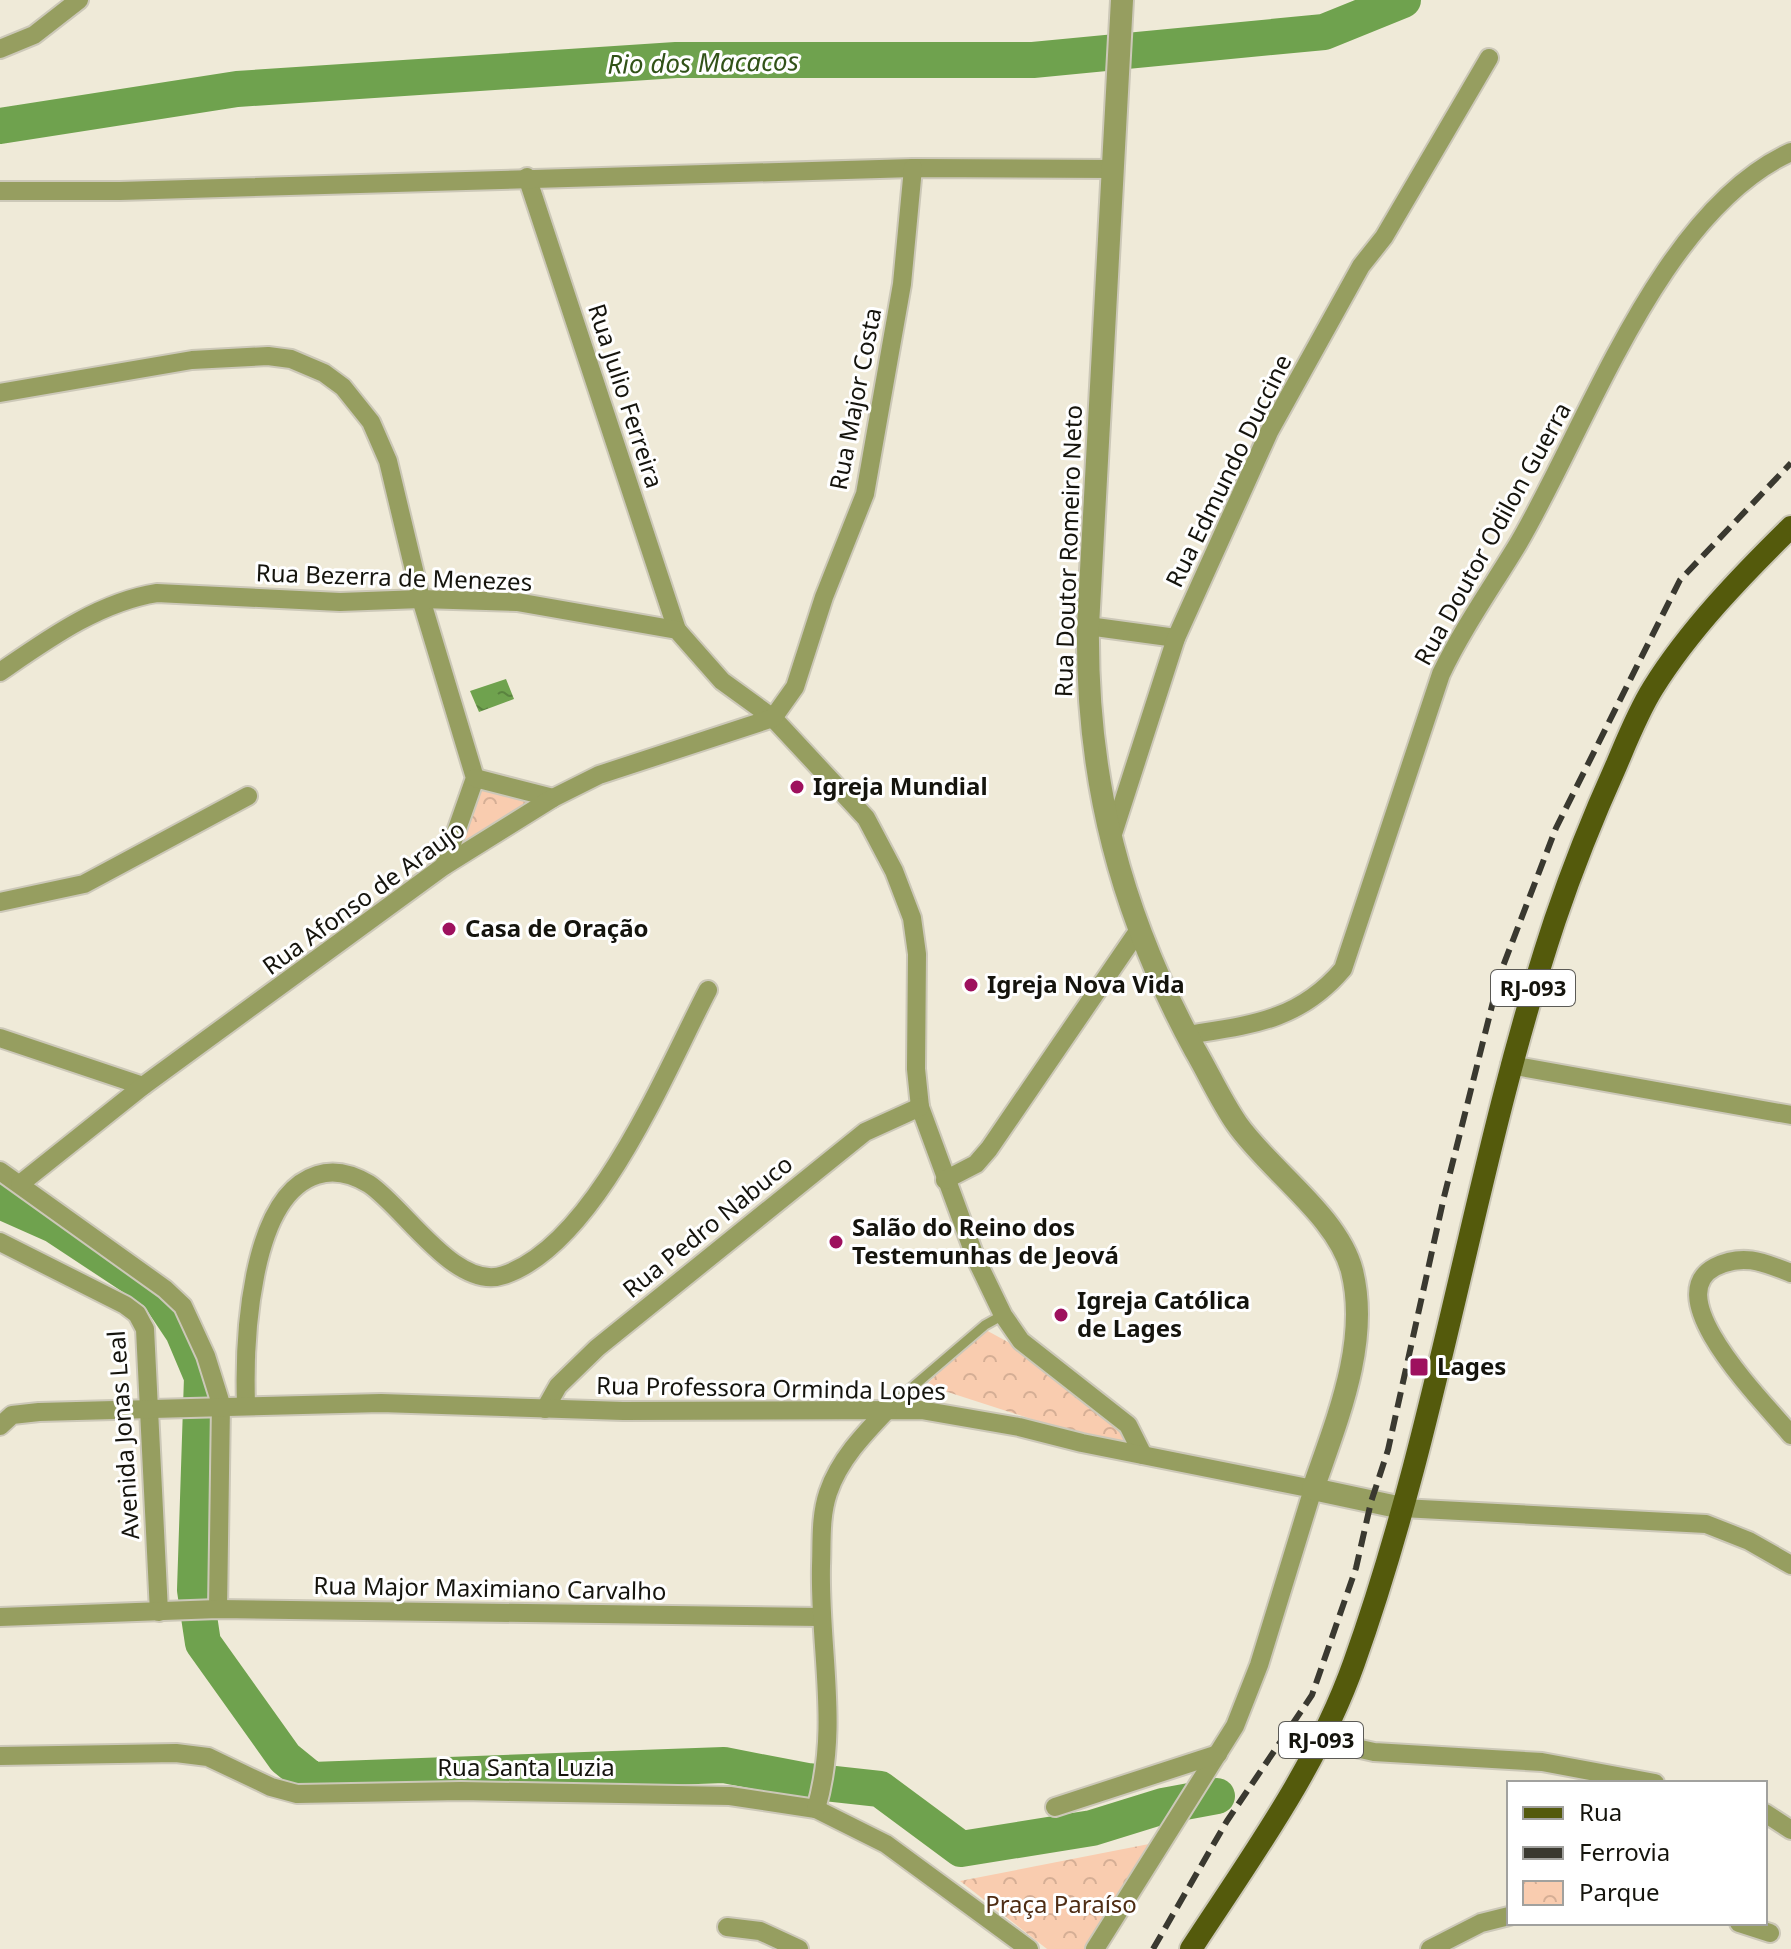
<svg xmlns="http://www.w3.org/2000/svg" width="1791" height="1949" viewBox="0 0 1791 1949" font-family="'Noto Sans',sans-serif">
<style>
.park{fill:url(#park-crowns)}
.water{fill:url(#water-ripples)}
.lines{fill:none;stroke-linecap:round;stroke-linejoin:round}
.river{stroke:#6fa24e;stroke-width:36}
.service-casing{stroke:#ccc8b8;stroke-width:13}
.minor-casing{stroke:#ccc8b8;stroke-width:22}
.tertiary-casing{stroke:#ccc8b8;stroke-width:26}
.primary-casing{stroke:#ccc8b8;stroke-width:26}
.service{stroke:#969e60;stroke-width:9}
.minor{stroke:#969e60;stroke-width:18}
.tertiary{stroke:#969e60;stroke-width:22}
.primary{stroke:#545a0c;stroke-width:22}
.rail{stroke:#3a3930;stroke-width:6;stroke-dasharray:16 8;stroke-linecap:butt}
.poi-dot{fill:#9e115e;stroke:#fff;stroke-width:3}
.labels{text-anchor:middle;stroke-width:6;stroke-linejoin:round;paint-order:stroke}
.shield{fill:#fff;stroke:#5b5a56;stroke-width:2}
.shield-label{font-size:22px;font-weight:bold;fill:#15140d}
.street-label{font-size:24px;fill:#15140d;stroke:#fff}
.poi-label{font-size:24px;font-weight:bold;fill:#15140d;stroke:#fff;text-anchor:start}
.park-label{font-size:24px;fill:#4e2c13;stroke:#fff}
.water-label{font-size:26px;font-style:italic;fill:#315218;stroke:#fff}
</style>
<defs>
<pattern id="park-crowns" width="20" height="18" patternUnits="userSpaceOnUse" patternTransform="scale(2)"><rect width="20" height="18" fill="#f9ccaf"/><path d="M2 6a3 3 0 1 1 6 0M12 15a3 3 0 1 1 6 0" fill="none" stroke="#d5ae95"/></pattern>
<pattern id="water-ripples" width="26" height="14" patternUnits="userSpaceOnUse" patternTransform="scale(2)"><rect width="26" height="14" fill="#6fa24e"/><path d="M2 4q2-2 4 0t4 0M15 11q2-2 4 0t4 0" fill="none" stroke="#5a833f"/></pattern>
</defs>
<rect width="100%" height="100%" fill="#efead8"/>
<g class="park">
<polygon points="475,787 536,797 516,817 451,860"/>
<polygon points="984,1329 1081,1382 1143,1455 926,1385"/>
<polygon points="1149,1844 1084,1949 1047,1949 960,1881"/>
</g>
<polygon class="water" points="506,679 514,699 479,712 470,691"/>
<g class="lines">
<g class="river">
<polyline points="0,126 237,89 676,60 1033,60 1324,32 1403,0"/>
<polyline points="0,1201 54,1225 157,1293 183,1332 202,1377 195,1590 203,1643 285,1758 312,1780 724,1765 807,1781 880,1789 961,1849 1092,1828 1163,1806 1217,1796"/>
</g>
<defs>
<polyline id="service" points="888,1408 985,1325 1003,1315"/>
<g id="minor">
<polyline points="0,49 34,35 79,0"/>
<polyline points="527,177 677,630"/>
<polyline points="0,191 120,191 913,168 1113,169"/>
<polyline points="0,393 192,360 268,356 291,359 324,373 343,387 371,422 388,461 421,599 475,778 444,866"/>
<polyline points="1088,626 1176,638"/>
<path d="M0 672C48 639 99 602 157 593L340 602 421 599 517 602 677 630 722 681 773 718 866 818 894 871 912 918 917 954 916 1069 920 1107 976 1259 1003 1315 1021 1341 1128 1425 1143 1455"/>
<polyline points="475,778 553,798"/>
<polyline points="1111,840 1176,638 1269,432 1361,266 1384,237 1489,58"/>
<polyline points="0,902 84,884 248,796"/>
<path d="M1187 1035C1250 1025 1299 1021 1343 969L1441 674C1463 628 1492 587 1518 544 1588 425 1660 211 1791 152"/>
<polyline points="0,1038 143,1086"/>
<polyline points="1510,1065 1791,1115"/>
<polyline points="0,1171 165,1289 183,1306 206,1356 221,1404 218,1609"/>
<polyline points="945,1180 976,1164 989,1149 1138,931"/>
<polyline points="20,1184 143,1086 444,866 553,798 599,775 773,718 795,687 824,597 865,494 902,284 913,168"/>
<polyline points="0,1242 125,1305 137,1314 145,1329 159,1612"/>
<path d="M1791 1273C1763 1262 1743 1253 1715 1267 1656 1298 1769 1407 1791 1435"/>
<path d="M246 1404C244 1344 249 1196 317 1175 335 1169 354 1175 369 1184 405 1208 456 1292 504 1275 596 1244 665 1072 708 990"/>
<polyline points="545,1409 558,1386 597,1348 865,1132 920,1107"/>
<polyline points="0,1426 12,1415 39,1412 381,1403 623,1411 921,1410 1019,1427 1082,1443 1313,1489 1259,1665 1235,1726 1095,1949"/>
<polyline points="1402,1508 1706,1524 1749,1541 1791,1565"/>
<polyline points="0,1617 218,1609 820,1617"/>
<polyline points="1325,1733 1356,1748 1374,1752 1542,1762 1655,1783"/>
<polyline points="0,1756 176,1753 208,1757 271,1787 297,1794 461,1791 730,1796 816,1809 886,1844 1029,1949"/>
<polyline points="1055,1807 1218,1754"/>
<path d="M816 1809C840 1727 819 1650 821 1566 822 1542 820 1517 828 1493 839 1460 864 1434 888 1409"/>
<polyline points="1765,1813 1791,1830"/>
<polyline points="1739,1923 1770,1933"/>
<polyline points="727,1927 760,1931 799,1949"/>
<polyline points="1430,1949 1481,1923 1509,1916"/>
</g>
<path id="tertiary" d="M1122 0 1088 626C1086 781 1121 914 1195 1050 1209 1074 1221 1101 1237 1124 1270 1171 1338 1216 1352 1271 1370 1343 1336 1422 1313 1489L1402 1508"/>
<path id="primary" d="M1191 1949C1251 1857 1317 1767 1354 1663 1441 1420 1474 1163 1555 920 1573 867 1593 817 1616 766 1627 740 1638 712 1653 688 1689 630 1742 575 1791 527"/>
</defs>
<use href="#service" class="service-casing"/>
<use href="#minor" class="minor-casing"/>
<use href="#tertiary" class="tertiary-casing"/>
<use href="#primary" class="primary-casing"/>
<use href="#service" class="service"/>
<use href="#minor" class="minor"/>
<use href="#tertiary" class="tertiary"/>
<use href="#primary" class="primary"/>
<polyline class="rail" points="1153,1949 1227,1821 1312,1695 1356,1568 1371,1502 1388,1450 1444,1197 1500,974 1556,828 1680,580 1791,463"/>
</g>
<g class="poi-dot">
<circle cx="797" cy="787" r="8"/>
<circle cx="449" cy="929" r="8"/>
<circle cx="971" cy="985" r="8"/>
<circle cx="836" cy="1242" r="8"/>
<circle cx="1061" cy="1315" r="8"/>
<rect x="1409" y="1357" width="20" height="20" rx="4"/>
</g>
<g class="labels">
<g class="shield">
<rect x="1491" y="970" width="84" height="36" rx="6"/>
<rect x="1279" y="1722" width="84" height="36" rx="6"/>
</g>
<g class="shield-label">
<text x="1533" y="996">RJ-093</text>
<text x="1321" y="1748">RJ-093</text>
</g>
<g class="street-label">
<text transform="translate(625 396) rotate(72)" y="8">Rua Julio Ferreira</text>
<text transform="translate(856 399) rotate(-79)" y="8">Rua Major Costa</text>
<text transform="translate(1229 471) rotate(-64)" y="8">Rua Edmundo Duccine</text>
<text transform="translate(1493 534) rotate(-61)" y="8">Rua Doutor Odilon Guerra</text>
<text transform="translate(1069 551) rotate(-88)" y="8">Rua Doutor Romeiro Neto</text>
<text transform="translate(394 578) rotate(2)" y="8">Rua Bezerra de Menezes</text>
<text transform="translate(364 898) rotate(-36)" y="8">Rua Afonso de Araujo</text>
<text transform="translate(708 1227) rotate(-39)" y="8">Rua Pedro Nabuco</text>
<text transform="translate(771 1389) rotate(1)" y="8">Rua Professora Orminda Lopes</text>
<text transform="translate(124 1435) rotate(-94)" y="8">Avenida Jonas Leal</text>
<text transform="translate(490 1589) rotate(1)" y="8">Rua Major Maximiano Carvalho</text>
<text x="526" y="1776">Rua Santa Luzia</text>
</g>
<g class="poi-label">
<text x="813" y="795">Igreja Mundial</text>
<text x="465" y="937">Casa de Oração</text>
<text x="987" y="993">Igreja Nova Vida</text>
<text x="852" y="1236">Salão do Reino dos<tspan x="852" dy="28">Testemunhas de Jeová</tspan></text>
<text x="1077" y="1309">Igreja Católica<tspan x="1077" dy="28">de Lages</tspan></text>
<text x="1437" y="1375">Lages</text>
</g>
<g class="park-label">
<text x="1061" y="1913">Praça Paraíso</text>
</g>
<g class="water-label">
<text transform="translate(703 63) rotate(-1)" y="9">Rio dos Macacos</text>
</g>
</g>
<rect x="1507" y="1781" width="260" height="144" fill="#ffffff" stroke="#a1a19e" stroke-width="2"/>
<rect x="1523" y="1807" width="40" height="12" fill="#545a0c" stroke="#a1a19e" stroke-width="2"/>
<text x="1579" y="1821" font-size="24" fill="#15140d">Rua</text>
<rect x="1523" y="1847" width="40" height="12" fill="#3a3930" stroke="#a1a19e" stroke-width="2"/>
<text x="1579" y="1861" font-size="24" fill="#15140d">Ferrovia</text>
<rect x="1523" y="1881" width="40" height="24" fill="url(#park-crowns)" stroke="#a1a19e" stroke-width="2"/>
<text x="1579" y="1901" font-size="24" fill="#15140d">Parque</text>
</svg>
